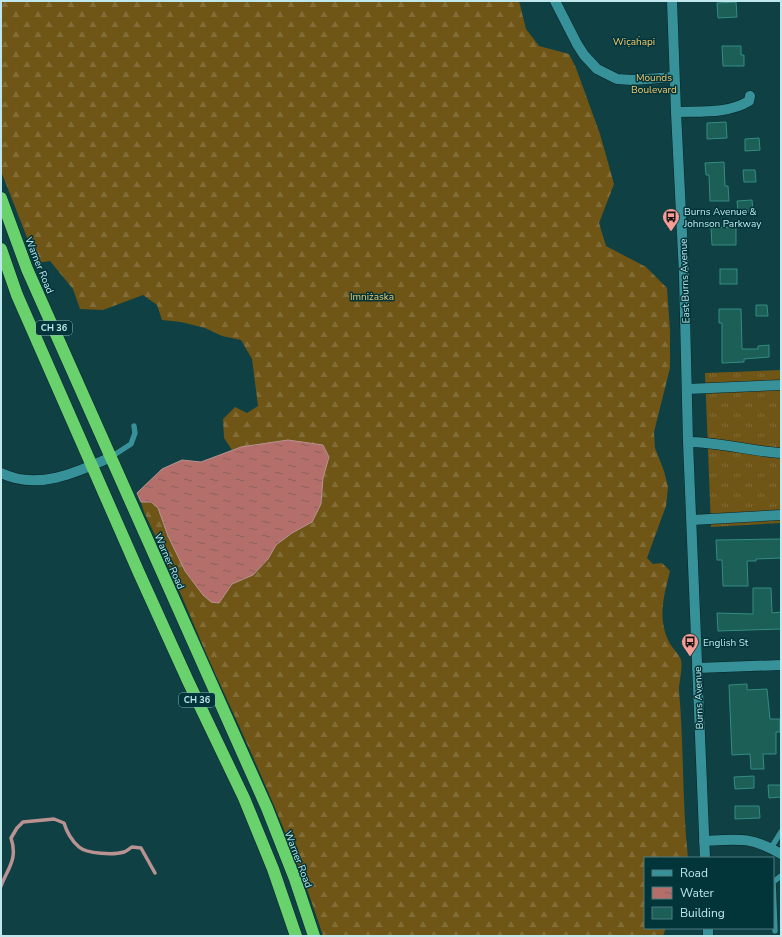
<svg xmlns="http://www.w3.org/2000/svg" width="782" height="937" viewBox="0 0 782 937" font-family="'Nunito Sans',sans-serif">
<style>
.grass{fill:url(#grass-tufts)}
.forest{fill:url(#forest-firs)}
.water{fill:url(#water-ripples);stroke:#b89392}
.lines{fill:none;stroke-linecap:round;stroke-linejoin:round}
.stream{stroke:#b89392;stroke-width:3.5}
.building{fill:#1b5f57;stroke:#358c82}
.lane-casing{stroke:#082427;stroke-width:6}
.street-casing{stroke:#082427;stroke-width:11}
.secondary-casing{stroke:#082427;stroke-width:11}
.highway-casing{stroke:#082427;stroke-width:13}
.lane{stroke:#379199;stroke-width:5.5}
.street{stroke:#379199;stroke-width:10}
.secondary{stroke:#379199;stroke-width:10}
.highway{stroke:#6ad26c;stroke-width:12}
.labels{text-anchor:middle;stroke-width:3;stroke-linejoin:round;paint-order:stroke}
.shield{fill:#01353a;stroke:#87b2b7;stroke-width:1}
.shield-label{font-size:9px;font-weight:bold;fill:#c0e8ec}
.park-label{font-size:10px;fill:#f3c76e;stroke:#01353a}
.poi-label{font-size:10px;fill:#c0e8ec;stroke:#01353a;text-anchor:start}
.street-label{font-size:10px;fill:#c0e8ec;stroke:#01353a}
</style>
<defs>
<pattern id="grass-tufts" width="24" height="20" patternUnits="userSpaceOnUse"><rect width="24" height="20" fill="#6f5516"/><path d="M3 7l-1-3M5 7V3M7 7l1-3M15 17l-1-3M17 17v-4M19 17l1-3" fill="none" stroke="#826d38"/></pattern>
<pattern id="forest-firs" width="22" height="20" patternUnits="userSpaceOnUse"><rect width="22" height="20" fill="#6f5516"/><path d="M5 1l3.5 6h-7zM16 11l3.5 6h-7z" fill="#826d38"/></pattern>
<pattern id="water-ripples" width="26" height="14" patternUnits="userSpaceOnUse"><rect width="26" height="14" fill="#b46f6b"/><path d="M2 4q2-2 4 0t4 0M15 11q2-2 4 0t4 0" fill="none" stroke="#89615e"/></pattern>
</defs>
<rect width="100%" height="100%" fill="#0f4044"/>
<polygon class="grass" points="781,370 781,523 711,527 705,373"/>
<path class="forest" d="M1 1H519L526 29 539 46 569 54 576 68 600 134 614 184 599 223 606 246 646 267 667 288 670 331V368L654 432 655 448 664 471 668 487 666 506 647 558 653 564 662 563 670 571C664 596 657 618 669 642 672 648 679 654 681 660 683 666 679 683 679 690 684 746 682 803 688 858H645V928H666L663 936H323C293 842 251 752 210 662 188 612 168 561 144 512L141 502H151L158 508 168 536 219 603 232 584 253 575 268 559 276 545 292 533 321 504 323 478 329 457 323 445 306 443 241 447 232 450 224 438 223 419 235 407 247 413 258 406 252 359 241 340 222 336 205 328 181 322 162 320 157 305 143 295 103 310 80 309 73 289 50 261 37 263 1 171Z"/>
<polygon class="water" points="288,440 323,445 329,457 323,478 321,504 312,522 292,533 276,545 268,559 253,575 232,584 219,603 211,602 203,595 185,571 168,536 158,508 151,502 141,502 137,493 162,469 182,460 201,462 241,447"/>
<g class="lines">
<path class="stream" d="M1 886C8 868 18 859 11 838L17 828 23 822 54 819 64 823C67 833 71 840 79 847 87 854 114 855 124 852 127 851 130 848 132 847L141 848 155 873"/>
</g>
<g class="building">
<polygon points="736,2 737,17 718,18 717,3"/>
<polygon points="722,46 741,46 741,55 744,55 744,66 723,66"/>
<polygon points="726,122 727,138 707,139 707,123"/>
<polygon points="759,138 760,150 745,151 745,139"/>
<polygon points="724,162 725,186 728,186 729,201 710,201 709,175 706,175 705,163"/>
<polygon points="743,170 755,170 756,182 744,182"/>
<polygon points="752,200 753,212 738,212 737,201"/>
<polygon points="736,227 736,245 712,245 711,228"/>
<rect x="720" y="269" width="17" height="15"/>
<polygon points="756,305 767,305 768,316 756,316"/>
<polygon points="719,309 741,309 742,349 758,349 758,346 769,345 769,357 744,359 744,362 722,363 722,323 719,323"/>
<polygon points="781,539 781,558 756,559 756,561 747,561 748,586 723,586 722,560 717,560 716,540"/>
<polygon points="753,588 771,588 772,613 781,612 781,629 718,631 717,613 753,614"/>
<polygon points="747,684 747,690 767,689 770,719 780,719 780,732 776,732 776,754 763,754 764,769 751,769 750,754 732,755 729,685"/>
<polygon points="754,776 754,788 735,789 734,777"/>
<polygon points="768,785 781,785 781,797 769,798"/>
<polygon points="735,806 759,806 760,818 735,819"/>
</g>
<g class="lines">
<defs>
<g id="lane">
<polyline points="111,457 131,444 135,433 134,426"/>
<polyline points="771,848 781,832"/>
<polyline points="775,931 773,882 781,876"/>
</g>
<g id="street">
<path d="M676 112C699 111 728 114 749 101L750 96"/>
<polyline points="687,389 781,385"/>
<path d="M1 473C37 491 78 472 111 457"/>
<polyline points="692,520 781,515"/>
<polyline points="697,668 781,665"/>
<path d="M704 841C737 839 751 836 781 854"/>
</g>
<g id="secondary">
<polyline points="555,1 577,44 584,55 597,69 617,79 632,80 674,77"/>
<polyline points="672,1 676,112 684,274 688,442 705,858"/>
<path d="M688 442C719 442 750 451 781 453"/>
<polyline points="708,928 708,936"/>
</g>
<g id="highway">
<polyline points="1,198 27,269 267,808 295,879 314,936"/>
<polyline points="1,249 17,295 35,336 139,573 188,681 244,798 273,869 296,936"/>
</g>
</defs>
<use href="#lane" class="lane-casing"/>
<use href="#street" class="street-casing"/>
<use href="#secondary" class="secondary-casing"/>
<use href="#highway" class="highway-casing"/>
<use href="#lane" class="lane"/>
<use href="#street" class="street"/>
<use href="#secondary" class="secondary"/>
<use href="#highway" class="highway"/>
</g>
<defs>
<symbol id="bus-pin" viewBox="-11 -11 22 30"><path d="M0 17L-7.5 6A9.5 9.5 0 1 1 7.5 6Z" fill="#f59c96" stroke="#01353a"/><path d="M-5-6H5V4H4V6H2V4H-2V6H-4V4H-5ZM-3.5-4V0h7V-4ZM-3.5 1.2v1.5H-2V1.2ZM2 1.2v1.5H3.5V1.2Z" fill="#111"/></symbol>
</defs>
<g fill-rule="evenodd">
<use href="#bus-pin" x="661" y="207" width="20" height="27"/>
<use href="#bus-pin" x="680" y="632" width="20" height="27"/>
</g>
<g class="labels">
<g class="shield">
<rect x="36" y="321" width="36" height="14" rx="3"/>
<rect x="179" y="693" width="36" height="14" rx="3"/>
</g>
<g class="shield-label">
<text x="54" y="331">CH 36</text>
<text x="197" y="703">CH 36</text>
</g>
<g class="park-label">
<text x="634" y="45">Wic̣aḣapi</text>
<text x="654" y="81">Mounds<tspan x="654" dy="12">Boulevard</tspan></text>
<text x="372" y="300">Imniżaska</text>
</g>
<g class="poi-label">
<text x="684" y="215">Burns Avenue &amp;<tspan x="684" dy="12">Johnson Parkway</tspan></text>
<text x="703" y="646">English St</text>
</g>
<g class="street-label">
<text transform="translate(40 265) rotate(68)" y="4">Warner Road</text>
<text transform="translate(684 281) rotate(-92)" y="4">East Burns Avenue</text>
<text transform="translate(170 561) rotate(66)" y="4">Warner Road</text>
<text transform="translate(698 698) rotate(-92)" y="4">Burns Avenue</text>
<text transform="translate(299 859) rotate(69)" y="4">Warner Road</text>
</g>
</g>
<rect width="782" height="937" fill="none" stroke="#c0e8ec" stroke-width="4"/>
<rect x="644" y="857" width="130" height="72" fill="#01353a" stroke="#4d7d81"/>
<rect x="652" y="870" width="20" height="6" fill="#379199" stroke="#4d7d81"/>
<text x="680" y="877" font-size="12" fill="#c0e8ec">Road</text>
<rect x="652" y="887" width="20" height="12" fill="url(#water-ripples)" stroke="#4d7d81"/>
<text x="680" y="897" font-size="12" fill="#c0e8ec">Water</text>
<rect x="652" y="907" width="20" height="12" fill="#1b5f57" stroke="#4d7d81"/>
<text x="680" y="917" font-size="12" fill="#c0e8ec">Building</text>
</svg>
